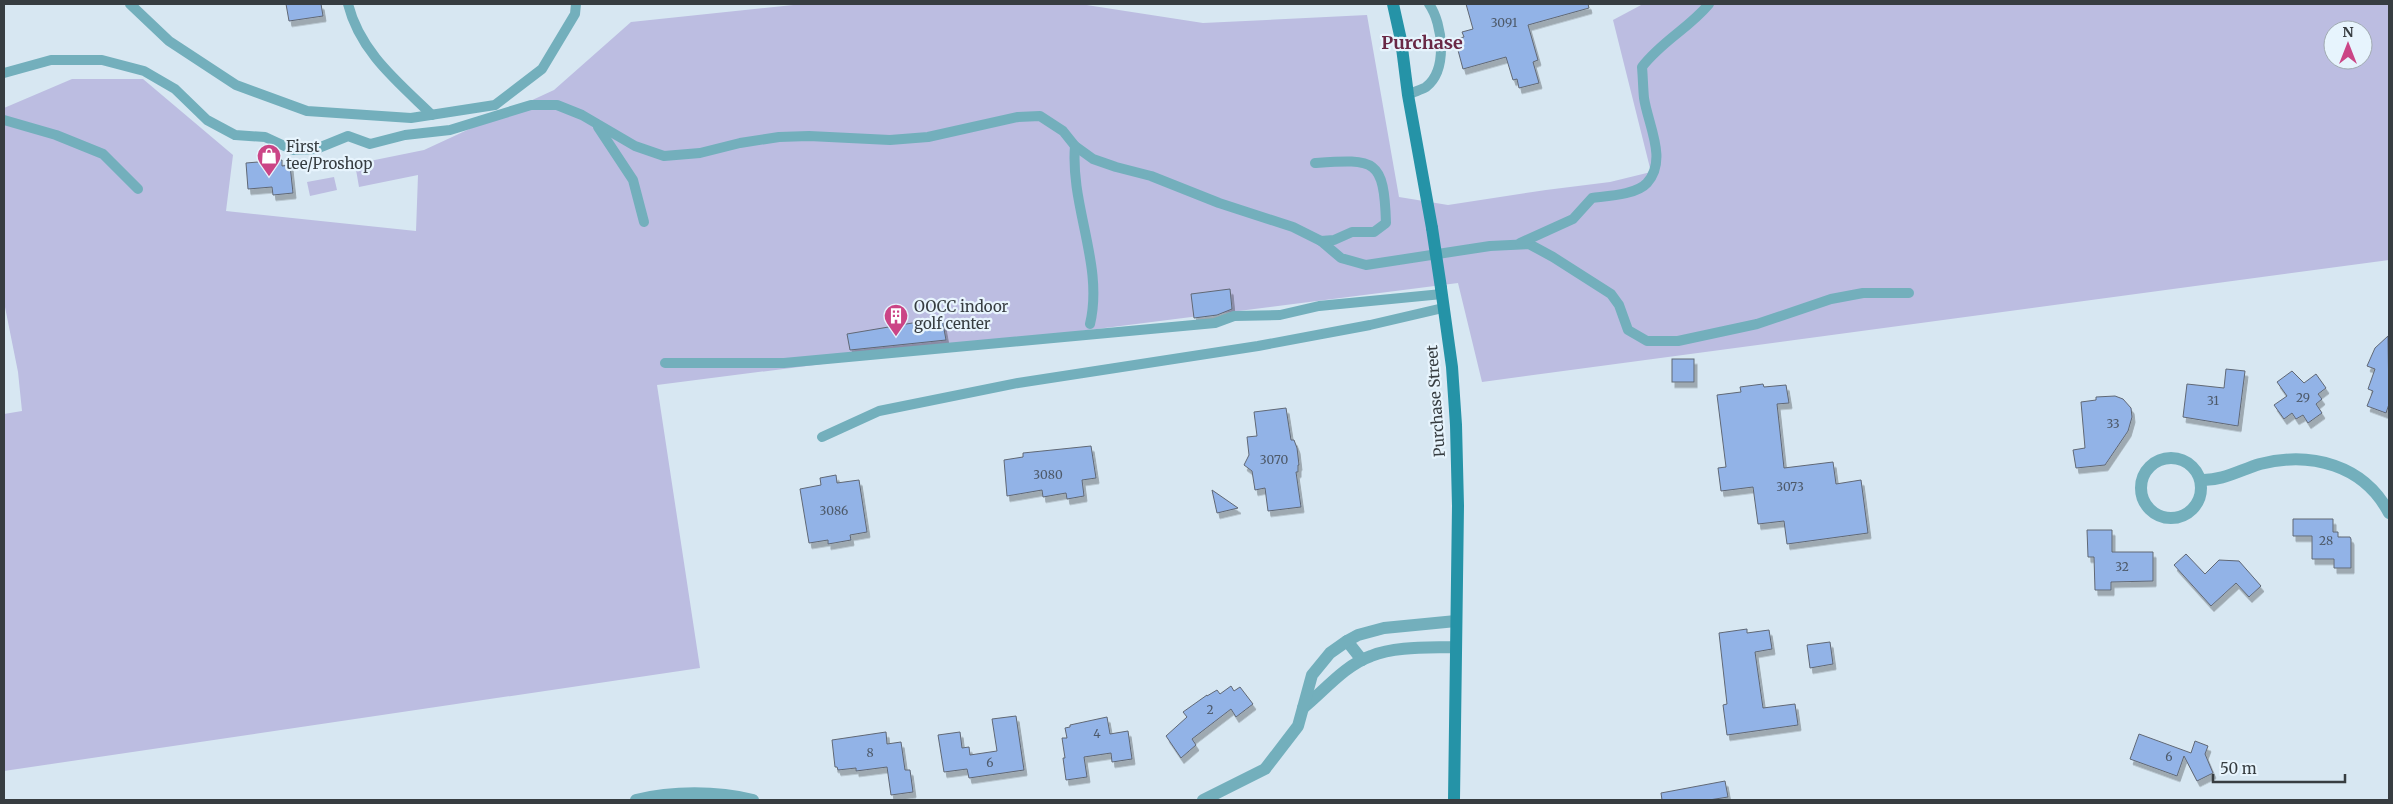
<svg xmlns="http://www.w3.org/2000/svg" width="2393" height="804" viewBox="0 0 2393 804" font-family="Merriweather,serif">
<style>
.green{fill:#bcbde1;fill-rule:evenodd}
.building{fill:#92b3e7;stroke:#606875;filter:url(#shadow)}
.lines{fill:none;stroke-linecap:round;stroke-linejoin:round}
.lane{stroke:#73afbc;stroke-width:10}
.street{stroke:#73afbc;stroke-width:12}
.secondary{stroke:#2593a7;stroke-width:12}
.secondary-bridge{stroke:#2593a7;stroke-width:12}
.labels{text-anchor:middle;stroke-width:4.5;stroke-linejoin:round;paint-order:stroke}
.number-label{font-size:12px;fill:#4e5a6a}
.poi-label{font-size:15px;fill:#373d41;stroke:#e7f4fd;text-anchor:start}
.street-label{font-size:15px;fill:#373d41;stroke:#e7f4fd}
.quarter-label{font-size:18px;font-weight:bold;fill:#692846;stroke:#e7f4fd}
</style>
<defs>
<filter id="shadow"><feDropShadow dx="3" dy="5.5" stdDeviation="0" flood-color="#0004"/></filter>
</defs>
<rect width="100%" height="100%" fill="#d7e7f2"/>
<g class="green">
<path d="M803 4H1080L1203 23 1367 15 1399 197 1448 205 1546 190 1610 182 1651 172 1613 20 1643 4H2389V260L1482 382 1458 283 657 385 700 668 4 771V414L22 411 18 372 4 302V108L72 79H143L233 155 226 211 416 231 418 175 359 187 355 164 424 150 554 90 631 22ZM2333 30H2363V60H2333Z"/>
<polygon points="334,177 337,190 310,196 307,182"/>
</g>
<g class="building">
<polygon points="286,4 321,4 323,16 289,21"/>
<polygon points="1466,4 1588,4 1589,8 1528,25 1538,60 1533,62 1539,83 1519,88 1517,79 1513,80 1506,57 1463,69 1455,39 1464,37 1462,32 1473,29"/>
<polygon points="282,160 282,166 290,165 293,193 273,195 272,187 248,189 246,163"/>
<polygon points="1230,289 1232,309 1217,315 1194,318 1191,294"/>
<polygon points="942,318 946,340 850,350 847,334"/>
<polygon points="2388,336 2389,404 2386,413 2367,406 2373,391 2368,389 2375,369 2367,366 2375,348"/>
<rect x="1672" y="359" width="22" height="23"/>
<polygon points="2226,369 2245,371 2238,426 2183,417 2187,384 2224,388"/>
<polygon points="2292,371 2304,383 2316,374 2326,388 2318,394 2322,399 2316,404 2322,413 2308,423 2303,415 2296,419 2292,413 2284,419 2274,405 2287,396 2277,382"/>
<polygon points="1763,384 1764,387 1786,385 1789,403 1777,404 1784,468 1833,462 1836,484 1861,480 1868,533 1787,544 1784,521 1758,524 1753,487 1721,491 1718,468 1726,467 1717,395 1741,392 1740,387"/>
<polygon points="2115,396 2123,399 2131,408 2132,417 2128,431 2105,465 2076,468 2073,450 2085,448 2081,402 2096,400 2096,397"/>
<polygon points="1286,408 1291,440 1294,440 1297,448 1299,465 1298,465 1298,472 1296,472 1301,507 1268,511 1265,488 1255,490 1252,471 1244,465 1249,455 1247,437 1257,436 1254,412"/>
<polygon points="1091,446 1096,478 1082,480 1084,496 1067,499 1066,493 1043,497 1042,490 1007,496 1004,460 1023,457 1023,453"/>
<polygon points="836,475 837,483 859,480 867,532 850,535 851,540 828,544 828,540 809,543 800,489 821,485 820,478"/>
<polygon points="1212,490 1238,508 1217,513"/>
<polygon points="2293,519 2333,519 2333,532 2338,532 2338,537 2350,537 2351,539 2351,568 2334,568 2334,559 2312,559 2312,536 2293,536"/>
<polygon points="2087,530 2112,530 2112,552 2153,552 2153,581 2111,582 2111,590 2095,590 2094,557 2088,557"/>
<polygon points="2186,554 2205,574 2219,560 2239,561 2261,586 2249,597 2236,583 2211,606 2174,565"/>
<polygon points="1747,629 1747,633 1769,630 1772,649 1755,652 1763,708 1795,704 1798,725 1727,735 1723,705 1727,704 1719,633"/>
<polygon points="1830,642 1833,664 1810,668 1807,645"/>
<polygon points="1231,686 1234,691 1240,687 1253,704 1236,717 1231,709 1192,739 1196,745 1181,758 1166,736 1187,717 1183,712 1207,695 1207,696 1217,690 1220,694"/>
<polygon points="1016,716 1024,770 969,778 967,769 944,772 938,735 960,732 962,748 969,747 970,755 997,751 992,719"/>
<polygon points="1107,717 1110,734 1128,731 1132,759 1112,762 1111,753 1084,757 1087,777 1066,780 1063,758 1065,758 1062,738 1067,738 1065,728 1070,727 1070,725"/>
<polygon points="886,732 887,744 901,742 905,770 910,770 913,792 891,795 887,767 856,771 856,768 838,770 837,767 835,767 832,740"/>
<polygon points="2139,734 2191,753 2195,741 2208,746 2205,754 2213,773 2197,781 2184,756 2177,776 2130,759"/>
<polygon points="1725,781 1728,797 1709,800 1662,800 1661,793"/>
</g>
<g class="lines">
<g class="lane">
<polyline points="130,4 169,41 236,85 307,111 411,118 495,105 542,69 575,14 576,4"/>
<path d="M348 4C360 52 398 82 432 115"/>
<path d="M4 73 51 60H102L144 71 175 89 207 120 235 135 265 137 293 150 316 149 348 136 370 144 405 135 450 130 531 105H557L582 115 635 146 664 156 700 153 740 143 779 137 809 136 890 140 928 137 1018 117 1040 116 1063 131 1075 146 1093 159 1116 167 1151 176 1219 203 1293 227 1321 241 1334 240 1352 232H1374L1386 223C1384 158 1375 159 1315 163"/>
<path d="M1408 95C1413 92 1421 90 1426 87 1448 70 1443 24 1429 4"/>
<polyline points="4,120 56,135 103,154 138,189"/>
<polyline points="598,127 633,180 644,222"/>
<path d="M1075 146C1070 206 1104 265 1090 324"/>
<polyline points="1321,241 1341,258 1366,265 1490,246 1529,244 1553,257 1611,294 1619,305 1628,330 1647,341 1678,341 1757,324 1831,299 1863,293 1909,293"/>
<path d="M1520 243 1573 219 1592 198C1607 196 1636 195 1647 183 1668 160 1648 125 1644 98 1643 88 1643 78 1642 67 1662 41 1688 29 1709 4"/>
<polyline points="665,363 784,363 1215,323 1234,316 1280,315 1319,306 1442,294"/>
<polyline points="822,437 879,411 1018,383 1258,346 1370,325 1443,308"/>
</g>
<g class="street">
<circle cx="2171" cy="488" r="30"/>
<path d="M2201 480C2222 481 2240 470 2260 464 2311 451 2364 465 2389 513"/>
<polyline points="1347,641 1362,660"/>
<path d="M1303 708C1324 691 1345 665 1371 656 1396 646 1429 648 1456 647"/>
<path d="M636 800C672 791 717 791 753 800"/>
<polyline points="1203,800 1265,769 1298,726 1312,675 1330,653 1347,641 1358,635 1384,628 1456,621"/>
</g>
<g class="secondary">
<polyline points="1393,4 1401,40 1408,95 1432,228"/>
<polyline points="1441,288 1452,367 1456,425 1458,506 1454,800"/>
</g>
<polyline class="secondary-bridge" points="1432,228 1441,288"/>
</g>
<defs>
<symbol id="shop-pin" viewBox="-11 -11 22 30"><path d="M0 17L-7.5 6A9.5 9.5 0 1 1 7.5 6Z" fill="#cb4586" stroke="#e7f4fd"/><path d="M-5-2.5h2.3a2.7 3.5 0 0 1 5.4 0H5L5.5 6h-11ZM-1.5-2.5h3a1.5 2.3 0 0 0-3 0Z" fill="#fff"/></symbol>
<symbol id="building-pin" viewBox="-11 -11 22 30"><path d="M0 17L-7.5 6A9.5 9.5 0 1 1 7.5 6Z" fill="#cb4586" stroke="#e7f4fd"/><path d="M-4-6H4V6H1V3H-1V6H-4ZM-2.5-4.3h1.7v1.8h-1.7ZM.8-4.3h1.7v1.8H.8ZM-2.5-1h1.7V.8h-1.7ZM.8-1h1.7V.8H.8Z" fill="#fff"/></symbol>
</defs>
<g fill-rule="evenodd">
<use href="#shop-pin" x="255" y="142" width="28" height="38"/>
<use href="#building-pin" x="882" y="302" width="28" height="38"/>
</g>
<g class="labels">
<g class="number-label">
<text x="1504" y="27">3091</text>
<text x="2303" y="402">29</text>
<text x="2213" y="405">31</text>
<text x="2113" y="428">33</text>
<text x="1274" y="464">3070</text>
<text x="1048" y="479">3080</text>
<text x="1790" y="491">3073</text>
<text x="834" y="515">3086</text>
<text x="2326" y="545">28</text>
<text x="2122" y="571">32</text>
<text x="1210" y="714">2</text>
<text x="1097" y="738">4</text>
<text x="870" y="757">8</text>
<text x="2169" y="761">6</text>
<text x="990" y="767">6</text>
</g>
<g class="poi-label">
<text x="286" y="152">First<tspan x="286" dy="17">tee/Proshop</tspan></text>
<text x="914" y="312">OOCC indoor<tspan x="914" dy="17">golf center</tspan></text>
</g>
<g class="street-label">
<text transform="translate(1436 401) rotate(-94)" y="5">Purchase Street</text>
</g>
<g class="quarter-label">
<text x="1422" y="49">Purchase</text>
</g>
</g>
<rect width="2393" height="804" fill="none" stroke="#373d41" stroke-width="10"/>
<g transform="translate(2348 45)"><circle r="24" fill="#e7f4fd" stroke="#a1abb2"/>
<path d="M0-4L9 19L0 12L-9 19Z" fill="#cb4586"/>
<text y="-8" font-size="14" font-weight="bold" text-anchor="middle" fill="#373d41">N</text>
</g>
<path d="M2213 774v8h132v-8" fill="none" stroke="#373d41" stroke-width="2.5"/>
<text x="2220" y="774" font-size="15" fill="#373d41" stroke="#e7f4fd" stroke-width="4" paint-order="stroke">50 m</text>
</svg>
